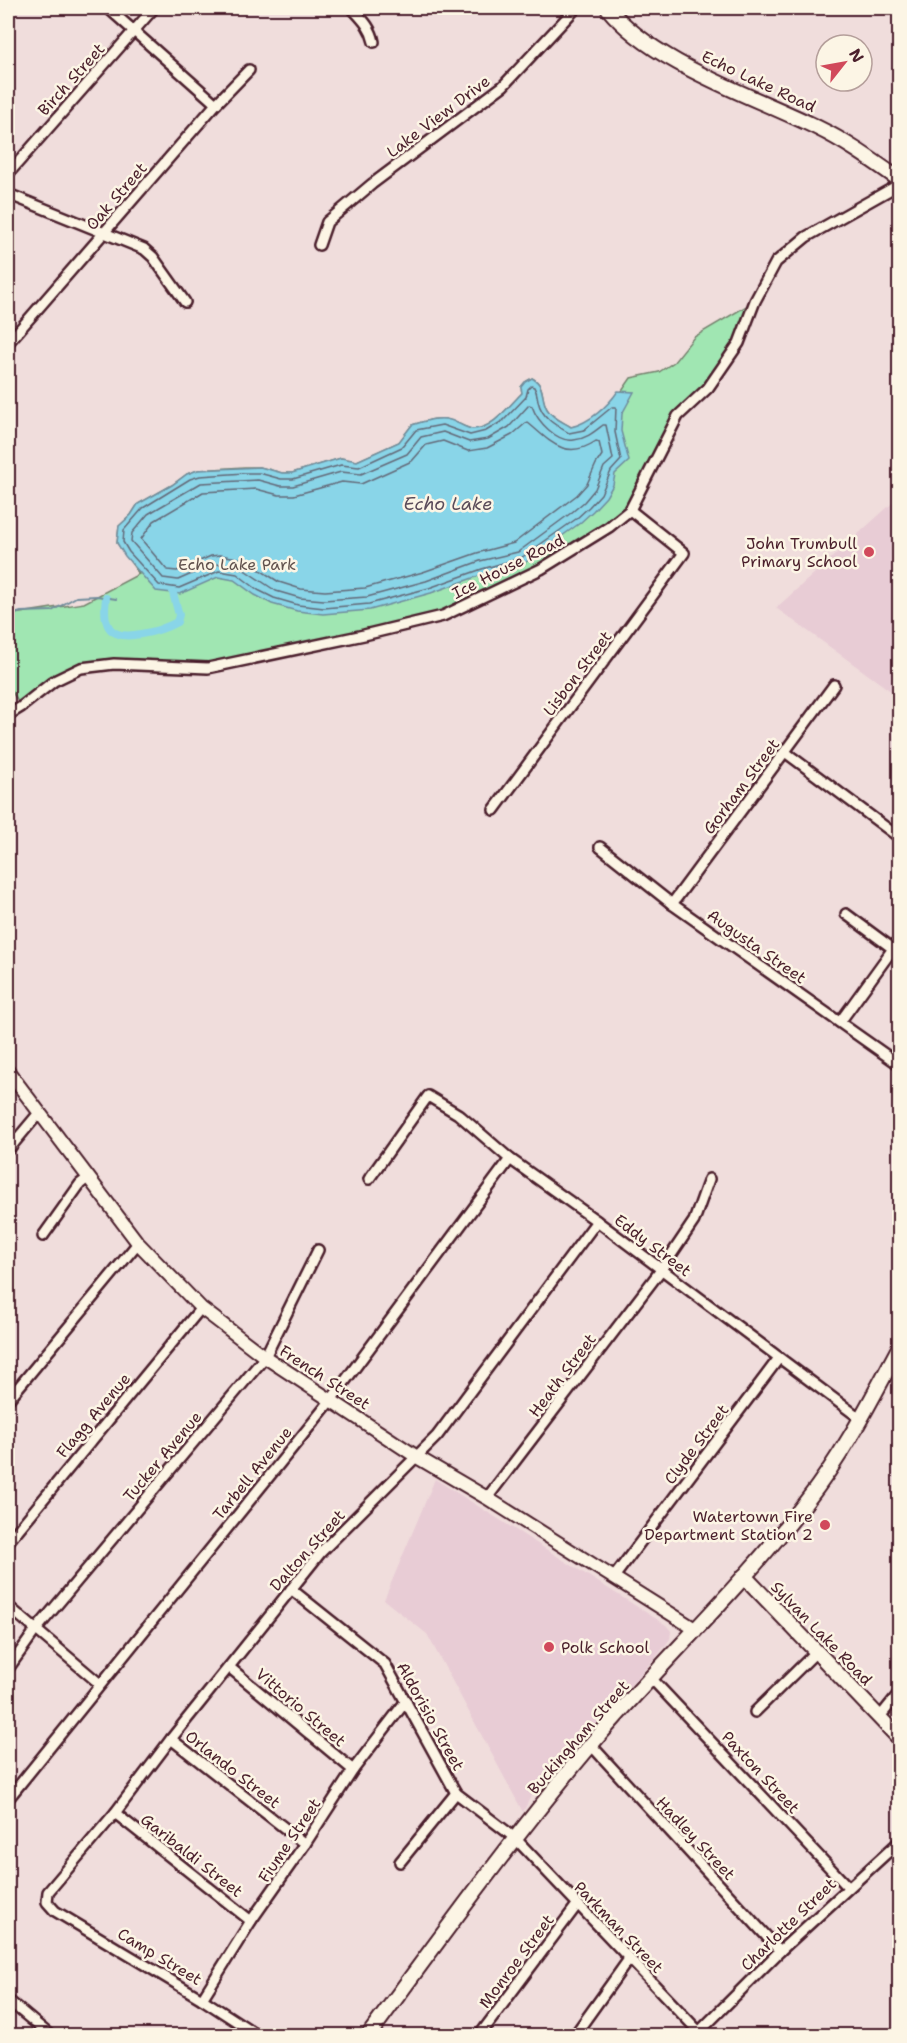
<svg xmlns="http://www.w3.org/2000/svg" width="907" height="2043" viewBox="0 0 907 2043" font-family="'Shantell Sans',sans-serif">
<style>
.built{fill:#e8ccd5}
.green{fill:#a0e6b2;stroke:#75826e;stroke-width:1.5}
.water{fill:#89d5e8;stroke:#708c9c;stroke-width:1.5}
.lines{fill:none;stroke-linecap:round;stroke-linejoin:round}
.shore{stroke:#636877;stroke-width:1.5}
.stream{stroke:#708c9c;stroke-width:2}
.canal{stroke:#89d5e8;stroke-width:8}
.minor-casing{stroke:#4a1f2b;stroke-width:14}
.tertiary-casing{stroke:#4a1f2b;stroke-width:16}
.secondary-casing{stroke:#4a1f2b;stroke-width:18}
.minor{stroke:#fcf5e5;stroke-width:9}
.tertiary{stroke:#fcf5e5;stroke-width:12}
.secondary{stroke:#fcf5e5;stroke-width:14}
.poi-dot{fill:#d1495b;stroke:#fcf5e5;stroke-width:2}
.labels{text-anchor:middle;stroke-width:5;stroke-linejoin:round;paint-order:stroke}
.street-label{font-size:16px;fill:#4a1f2b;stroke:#fcf5e5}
.poi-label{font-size:16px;fill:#4a1f2b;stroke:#fcf5e5;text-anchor:end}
.park-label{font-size:16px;fill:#60514d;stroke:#fcf5e5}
.water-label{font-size:18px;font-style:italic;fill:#5a4c5a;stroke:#fcf5e5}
</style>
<rect width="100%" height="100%" fill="#f0dddc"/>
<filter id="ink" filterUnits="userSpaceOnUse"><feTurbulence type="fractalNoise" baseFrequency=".0167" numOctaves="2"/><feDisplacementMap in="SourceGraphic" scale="12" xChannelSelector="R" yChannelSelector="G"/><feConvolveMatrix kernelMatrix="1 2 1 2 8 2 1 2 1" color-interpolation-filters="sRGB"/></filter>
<g filter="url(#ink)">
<g class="built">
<polygon points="899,497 899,697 776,608"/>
<polygon points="435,1479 666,1625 671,1631 670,1639 661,1651 530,1798 523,1812 427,1634 384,1600"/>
</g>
<path class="green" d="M755 301 739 343 708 388 678 416 630 510 541 569 443 616 208 668H81L21 707 8 685V615L84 603 139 574 117 543 119 526 131 515 138 504 172 485 187 474 198 470 244 467H260L282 473H292L341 458 357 461 399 442 412 425C423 422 438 416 449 420 457 422 465 428 472 429 492 430 509 406 522 393L521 387 525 382 532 378C546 386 540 397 547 409 552 418 563 422 571 427L580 425 619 405 622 391 631 378 659 372 674 362 694 337Z"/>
<path class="water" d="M532 378C546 386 540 397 547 409 552 418 563 422 571 427 589 423 608 406 618 391L634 392 622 414 621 431 629 461 615 474 613 485 606 497 593 511 580 523 523 564 484 574 431 593 370 610 323 614 297 611 272 604 255 595 234 580 218 577 180 594 156 591 125 556 117 543 119 526 131 515 138 504 172 485 187 474 198 470 260 467 282 473H292L341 458 357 461 399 442 412 425C423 422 438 416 450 420 457 422 465 428 472 429 492 430 509 406 522 393L521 387 525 382Z"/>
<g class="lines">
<g class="shore">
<path d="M531 386 534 387C537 392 537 395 538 401 542 418 555 425 569 433L584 430 612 407H616L615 432 621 460 611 471 601 494 589 507 576 519 521 558 482 569 429 588 369 604 324 608 298 605 274 598 258 590 237 574 219 571 179 588 159 585 129 552 123 542 124 530 143 508 190 479 200 476 245 473H259L281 479H293L341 465 359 467 402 447 416 430 442 425 470 435 486 431 504 420 526 397 528 389Z"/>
<path d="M529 405 532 406C537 421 557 443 574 440 586 439 594 432 603 425H606L613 459 604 467 595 489 584 502 571 513 518 552 480 561 426 581 367 597 324 600 300 598 276 591 240 567 220 564 212 565 178 580 163 578 131 541 132 533 148 514 201 483 258 480 280 486H293L341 472 361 474 407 454 421 437 443 432 469 442 488 439 509 427Z"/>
<path d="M527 422C549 440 565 462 596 441L599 442 602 455 596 464 587 484 577 495 514 543 477 553 423 572 365 588 325 591 301 589 279 582 243 559 220 555 211 556 177 571 167 570 141 539 154 521 203 492 256 489 279 495H294L342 482 361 484 412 461 426 445 443 441 468 451 487 448 512 435Z"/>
</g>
<polyline class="stream" points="8,616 21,612 52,611 76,597 97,596 116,599"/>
<path class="canal" d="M106 598C102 627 110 640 141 634 154 632 166 628 177 622L179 615 173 593"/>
<defs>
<g id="minor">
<polyline points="108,8 216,104"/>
<path d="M352 8C362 19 371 27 374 42"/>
<polyline points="8,174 154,8"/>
<polyline points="8,194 144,249 153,257 185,302"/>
<polyline points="319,245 327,222 372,184 503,86 576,8"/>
<polyline points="8,343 216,104 249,70"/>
<polyline points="8,715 21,707 54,681 81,668 114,664 208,668 364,635 443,616 541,569 609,527 630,510 678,416 708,388 739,343 755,301 776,262 806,237 900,184"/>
<polyline points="785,752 900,838"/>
<polyline points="494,810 684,553 630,510"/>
<polyline points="600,847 672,904 900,1065"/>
<polyline points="672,904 834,685"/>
<polyline points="846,914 892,948"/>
<polyline points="840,1022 900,939"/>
<polyline points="8,1150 39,1113"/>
<polyline points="369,1179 428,1096 458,1114 510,1159 597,1221 861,1419"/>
<polyline points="43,1236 80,1184 89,1177"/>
<polyline points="8,1400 138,1243"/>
<polyline points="487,1498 661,1270 694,1221 709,1179"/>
<polyline points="8,1542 201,1308"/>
<polyline points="614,1577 779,1358"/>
<polyline points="291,1589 385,1664 456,1793 515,1838 703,2036"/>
<polyline points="8,1606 100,1684"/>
<polyline points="229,1667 353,1770"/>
<polyline points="8,1669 35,1631 265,1357 318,1250"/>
<polyline points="651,1678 848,1887"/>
<polyline points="755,1712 817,1651"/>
<polyline points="879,1718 900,1692"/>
<polyline points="171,1739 305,1844"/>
<polyline points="591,1745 780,1951"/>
<polyline points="8,1799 331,1400 510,1159"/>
<polyline points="115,1813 251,1921"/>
<polyline points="400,1862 456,1793"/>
<polyline points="202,1999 251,1921 305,1844 353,1770 406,1701"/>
<polyline points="8,2000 51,2036"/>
<polyline points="699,2032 780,1951 900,1841"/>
<polyline points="259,2036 202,1999 55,1911 47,1902 48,1892 115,1813 171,1739 321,1552 437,1436 597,1221"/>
<polyline points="479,2036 577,1905"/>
<polyline points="574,2036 629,1959"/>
</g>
<polyline id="tertiary" points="8,1071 138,1243 201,1308 265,1357 417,1457 487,1498 695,1629"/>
<g id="secondary">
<path d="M608 8C653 64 754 96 818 128 847 142 873 161 900 180"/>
<polyline points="744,1576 900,1739"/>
<path d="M368 2036C440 1938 511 1840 589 1747 659 1664 740 1589 806 1502 844 1454 871 1400 900 1346"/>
</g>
</defs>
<use href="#minor" class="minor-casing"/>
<use href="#tertiary" class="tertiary-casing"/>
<use href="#secondary" class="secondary-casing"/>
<use href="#minor" class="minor"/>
<use href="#tertiary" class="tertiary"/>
<use href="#secondary" class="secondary"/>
</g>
</g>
<g class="poi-dot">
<circle cx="869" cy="552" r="6"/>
<circle cx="825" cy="1525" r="6"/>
<circle cx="549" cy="1647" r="6"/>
</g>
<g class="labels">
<g class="street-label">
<text transform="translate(71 79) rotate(-48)" y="6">Birch Street</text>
<text transform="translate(759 81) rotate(25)" y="6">Echo Lake Road</text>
<text transform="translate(438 116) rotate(-37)" y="6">Lake View Drive</text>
<text transform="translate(116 196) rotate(-49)" y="6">Oak Street</text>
<text transform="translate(508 566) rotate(-27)" y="6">Ice House Road</text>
<text transform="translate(577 673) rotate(-53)" y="6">Lisbon Street</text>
<text transform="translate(741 786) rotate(-53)" y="6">Gorham Street</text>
<text transform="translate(757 946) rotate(35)" y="6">Augusta Street</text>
<text transform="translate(653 1245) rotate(37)" y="6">Eddy Street</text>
<text transform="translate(562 1375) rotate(-53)" y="6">Heath Street</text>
<text transform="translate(325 1377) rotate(33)" y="6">French Street</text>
<text transform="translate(93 1415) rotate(-50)" y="6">Flagg Avenue</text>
<text transform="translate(696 1444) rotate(-53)" y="6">Clyde Street</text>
<text transform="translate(162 1456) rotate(-50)" y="6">Tucker Avenue</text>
<text transform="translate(252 1473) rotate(-51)" y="6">Tarbell Avenue</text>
<text transform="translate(307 1550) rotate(-48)" y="6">Dalton Street</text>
<text transform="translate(822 1633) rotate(46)" y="6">Sylvan Lake Road</text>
<text transform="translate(301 1707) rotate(40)" y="6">Vittorio Street</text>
<text transform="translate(431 1716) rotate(61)" y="6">Aldorisio Street</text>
<text transform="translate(578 1737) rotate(-49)" y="6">Buckingham Street</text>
<text transform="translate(233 1769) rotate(38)" y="6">Orlando Street</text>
<text transform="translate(761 1772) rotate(47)" y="6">Paxton Street</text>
<text transform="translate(696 1838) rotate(47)" y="6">Hadley Street</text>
<text transform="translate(289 1840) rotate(-56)" y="6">Fiume Street</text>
<text transform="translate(192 1855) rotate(38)" y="6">Garibaldi Street</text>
<text transform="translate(788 1924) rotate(-44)" y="6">Charlotte Street</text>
<text transform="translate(619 1927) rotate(46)" y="6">Parkman Street</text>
<text transform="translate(160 1956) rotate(31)" y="6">Camp Street</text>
<text transform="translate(516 1961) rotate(-53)" y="6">Monroe Street</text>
</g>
<g class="poi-label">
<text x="857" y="549">John Trumbull<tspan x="857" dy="18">Primary School</tspan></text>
<text x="813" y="1522">Watertown Fire<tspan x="813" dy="18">Department Station 2</tspan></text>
<text x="561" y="1653" text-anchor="start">Polk School</text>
</g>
<g class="park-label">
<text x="237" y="570">Echo Lake Park</text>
</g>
<g class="water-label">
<text x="448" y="510">Echo Lake</text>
</g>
</g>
<rect width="907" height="2043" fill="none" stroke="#fcf5e5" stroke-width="30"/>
<rect x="15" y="15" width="877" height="2013" fill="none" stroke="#4a1f2b" stroke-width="2" filter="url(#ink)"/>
<g transform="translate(844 63) rotate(59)"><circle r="28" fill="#fcf5e5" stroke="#b59f9b" stroke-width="1.5"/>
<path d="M0-4.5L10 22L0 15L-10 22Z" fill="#d1495b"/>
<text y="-9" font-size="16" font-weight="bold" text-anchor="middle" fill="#4a1f2b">N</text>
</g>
</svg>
